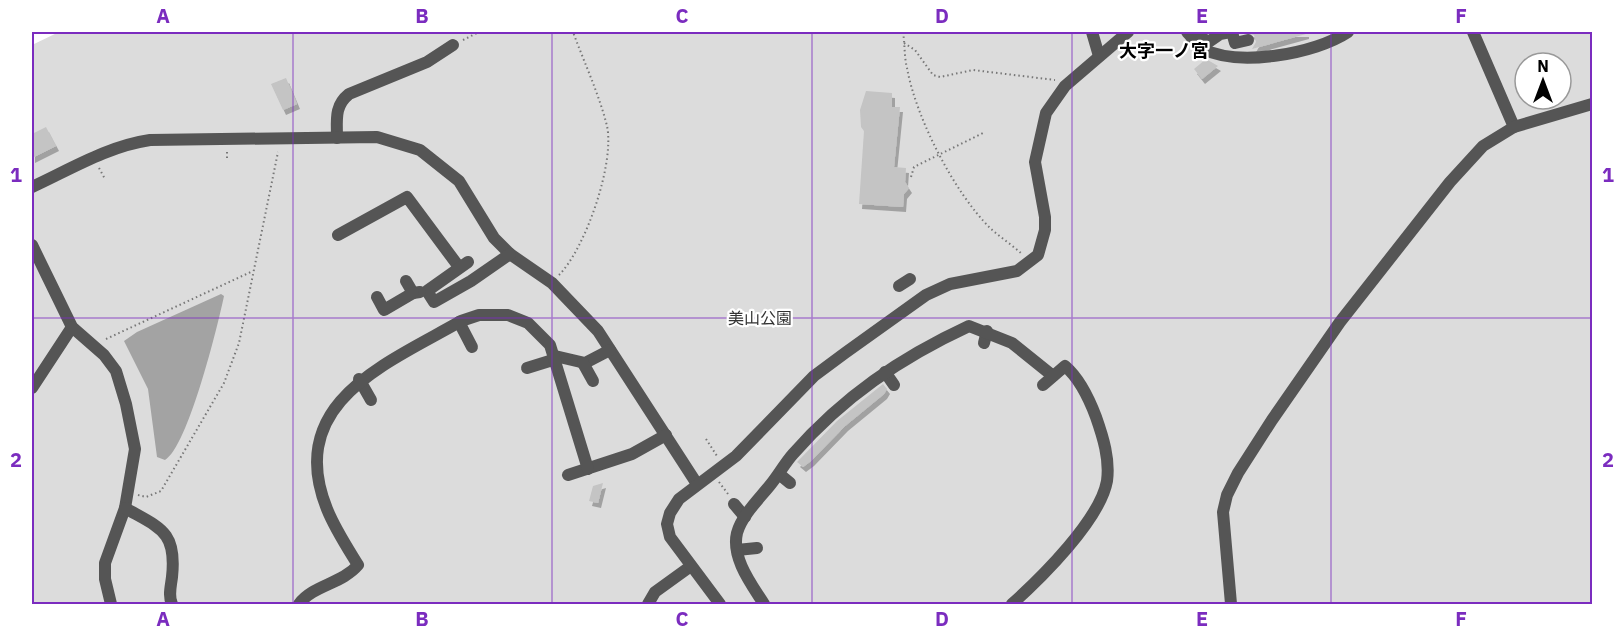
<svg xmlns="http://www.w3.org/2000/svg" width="1624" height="636" viewBox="0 0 1624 636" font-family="'IBM Plex Sans','Noto Sans JP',sans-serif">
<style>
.green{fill:#dcdcdc;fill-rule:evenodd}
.water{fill:#a3a3a3}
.building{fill:#c4c4c4;filter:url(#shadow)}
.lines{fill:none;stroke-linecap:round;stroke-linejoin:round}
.path{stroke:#777;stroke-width:2;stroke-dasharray:1.5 3;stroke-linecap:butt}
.minor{stroke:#555;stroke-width:12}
.grid{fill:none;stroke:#7b2cbf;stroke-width:1.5;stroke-opacity:0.55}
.labels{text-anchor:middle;stroke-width:4.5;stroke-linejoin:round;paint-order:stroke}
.park-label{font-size:16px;fill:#333;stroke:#fff}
.neighbourhood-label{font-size:18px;font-weight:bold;fill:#000;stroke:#fff}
.neatline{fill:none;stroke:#7b2cbf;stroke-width:2}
.grid-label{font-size:20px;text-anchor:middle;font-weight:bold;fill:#7b2cbf}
</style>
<defs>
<filter id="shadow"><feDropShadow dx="3" dy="5" stdDeviation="0" flood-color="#0004"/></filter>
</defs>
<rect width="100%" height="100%" fill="#fff"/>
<path class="green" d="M59 32H1592V604H32V45ZM1525 63H1561V99H1525Z"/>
<path class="water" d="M221 294 224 296C218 325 188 447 165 460L157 457 148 389 124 341 137 332Z"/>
<g class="building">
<polygon points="1240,32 1306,32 1306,34 1252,49 1256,42 1254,35"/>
<polygon points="1206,59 1218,66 1202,79 1194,69"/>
<polygon points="286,78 297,104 283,110 271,84"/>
<polygon points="866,91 892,93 892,107 900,107 894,167 906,168 905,182 909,188 904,194 903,207 859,204 864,131 861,127 860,110"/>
<polygon points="46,127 56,146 32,158 32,134"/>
<polygon points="883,384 887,389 884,394 845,426 811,461 803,467 797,462 837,421"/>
<polygon points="603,483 598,503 589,501 593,486"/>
</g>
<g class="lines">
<g class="path">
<path d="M903 32C905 44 904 56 907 68 916 118 954 192 990 228 1000 237 1012 245 1022 254"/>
<polyline points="463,40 479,32"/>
<polyline points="904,43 915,50 933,75 940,77 973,70 1055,80"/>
<polyline points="227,152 227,160"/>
<polyline points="99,168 105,179"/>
<polyline points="911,177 914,167 983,133"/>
<path d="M559 275C585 249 615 164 607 126 599 94 584 62 573 32"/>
<polyline points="106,339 253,271"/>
<polyline points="706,439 717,456"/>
<polyline points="719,482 728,494"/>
<polyline points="138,495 146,497 161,491 224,383 239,343 278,152"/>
</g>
<g class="minor">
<polyline points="1092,32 1099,56"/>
<path d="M1187 32C1192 37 1197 45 1203 49 1239 67 1315 54 1348 32"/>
<polyline points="1198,32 1207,43 1220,34 1230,32"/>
<polyline points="1232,32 1235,43 1248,40"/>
<polyline points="1473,32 1514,127"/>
<path d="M337 138C337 120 334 106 349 94L427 62 453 45"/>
<path d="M32 187C69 170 108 146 150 140L377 137 420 150 459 181 494 238 510 254 552 283 598 331 697 484"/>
<polyline points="338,235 407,197 459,267"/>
<polyline points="32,245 72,327 104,355 116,371 126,404 135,449 125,508 105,563 105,579 111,604"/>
<polyline points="468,262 427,291 434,302 471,281 510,254"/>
<polyline points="406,281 413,293 420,292"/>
<polyline points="899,286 910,279"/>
<polyline points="377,297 384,310 413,293"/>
<polyline points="459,322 472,347"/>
<polyline points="984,343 987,331"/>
<polyline points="555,356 585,363 610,350"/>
<polyline points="583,363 593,381"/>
<polyline points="527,368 556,359"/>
<polyline points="885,372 894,385"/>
<polyline points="359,379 371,400"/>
<polyline points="32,388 72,327"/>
<polyline points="779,474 790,483"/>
<polyline points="568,475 632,454 666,435"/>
<polyline points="734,504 745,517"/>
<path d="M125 508C160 528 177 531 172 577 171 586 168 596 172 604"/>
<polyline points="737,550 757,548"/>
<path d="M299 604C313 585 342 584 358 565 347 547 335 529 327 509 284 402 388 363 461 321L479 315H508L528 323 550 345 588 469"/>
<polyline points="648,604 655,592 691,566"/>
<polyline points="720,604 670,537 667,524 670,513 679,499 736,456 814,376 845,353 926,295 950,284 1017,271 1038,255 1045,230 1045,217 1035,162 1046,113 1065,86 1128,32"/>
<path d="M764 604C752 585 731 558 737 533 742 515 760 498 771 484 779 474 785 463 793 454 843 397 900 358 969 326L1012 343 1053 376"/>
<path d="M1012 604C1041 578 1100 520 1107 481 1110 459 1103 437 1096 417 1090 401 1079 378 1065 366L1043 385"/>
<polyline points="1231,604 1223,512 1227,495 1238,473 1272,420 1340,322 1450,182 1483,146 1514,127 1592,104"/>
</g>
</g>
<path class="grid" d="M293 32V604M552 32V604M812 32V604M1072 32V604M1331 32V604M32 318H1592"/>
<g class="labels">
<g class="park-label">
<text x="760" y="324">美山公園</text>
</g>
<g class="neighbourhood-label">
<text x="1164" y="57">大字一ノ宮</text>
</g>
</g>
<rect width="1624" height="636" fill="none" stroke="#ffffff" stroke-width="66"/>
<g transform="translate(1543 81)"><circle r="28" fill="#ffffff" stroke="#999999" stroke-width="1.5"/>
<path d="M0-4.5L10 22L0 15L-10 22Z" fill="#000000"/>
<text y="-9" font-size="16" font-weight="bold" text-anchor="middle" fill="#000000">N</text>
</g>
<rect x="33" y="33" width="1558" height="570" class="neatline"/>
<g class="grid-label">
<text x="163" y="23">A</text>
<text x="422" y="23">B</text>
<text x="682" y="23">C</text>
<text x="942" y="23">D</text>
<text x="1202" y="23">E</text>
<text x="1461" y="23">F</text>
<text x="16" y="182">1</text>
<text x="1608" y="182">1</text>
<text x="16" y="467">2</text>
<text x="1608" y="467">2</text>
<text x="163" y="626">A</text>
<text x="422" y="626">B</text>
<text x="682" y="626">C</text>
<text x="942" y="626">D</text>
<text x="1202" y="626">E</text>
<text x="1461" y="626">F</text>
</g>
</svg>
